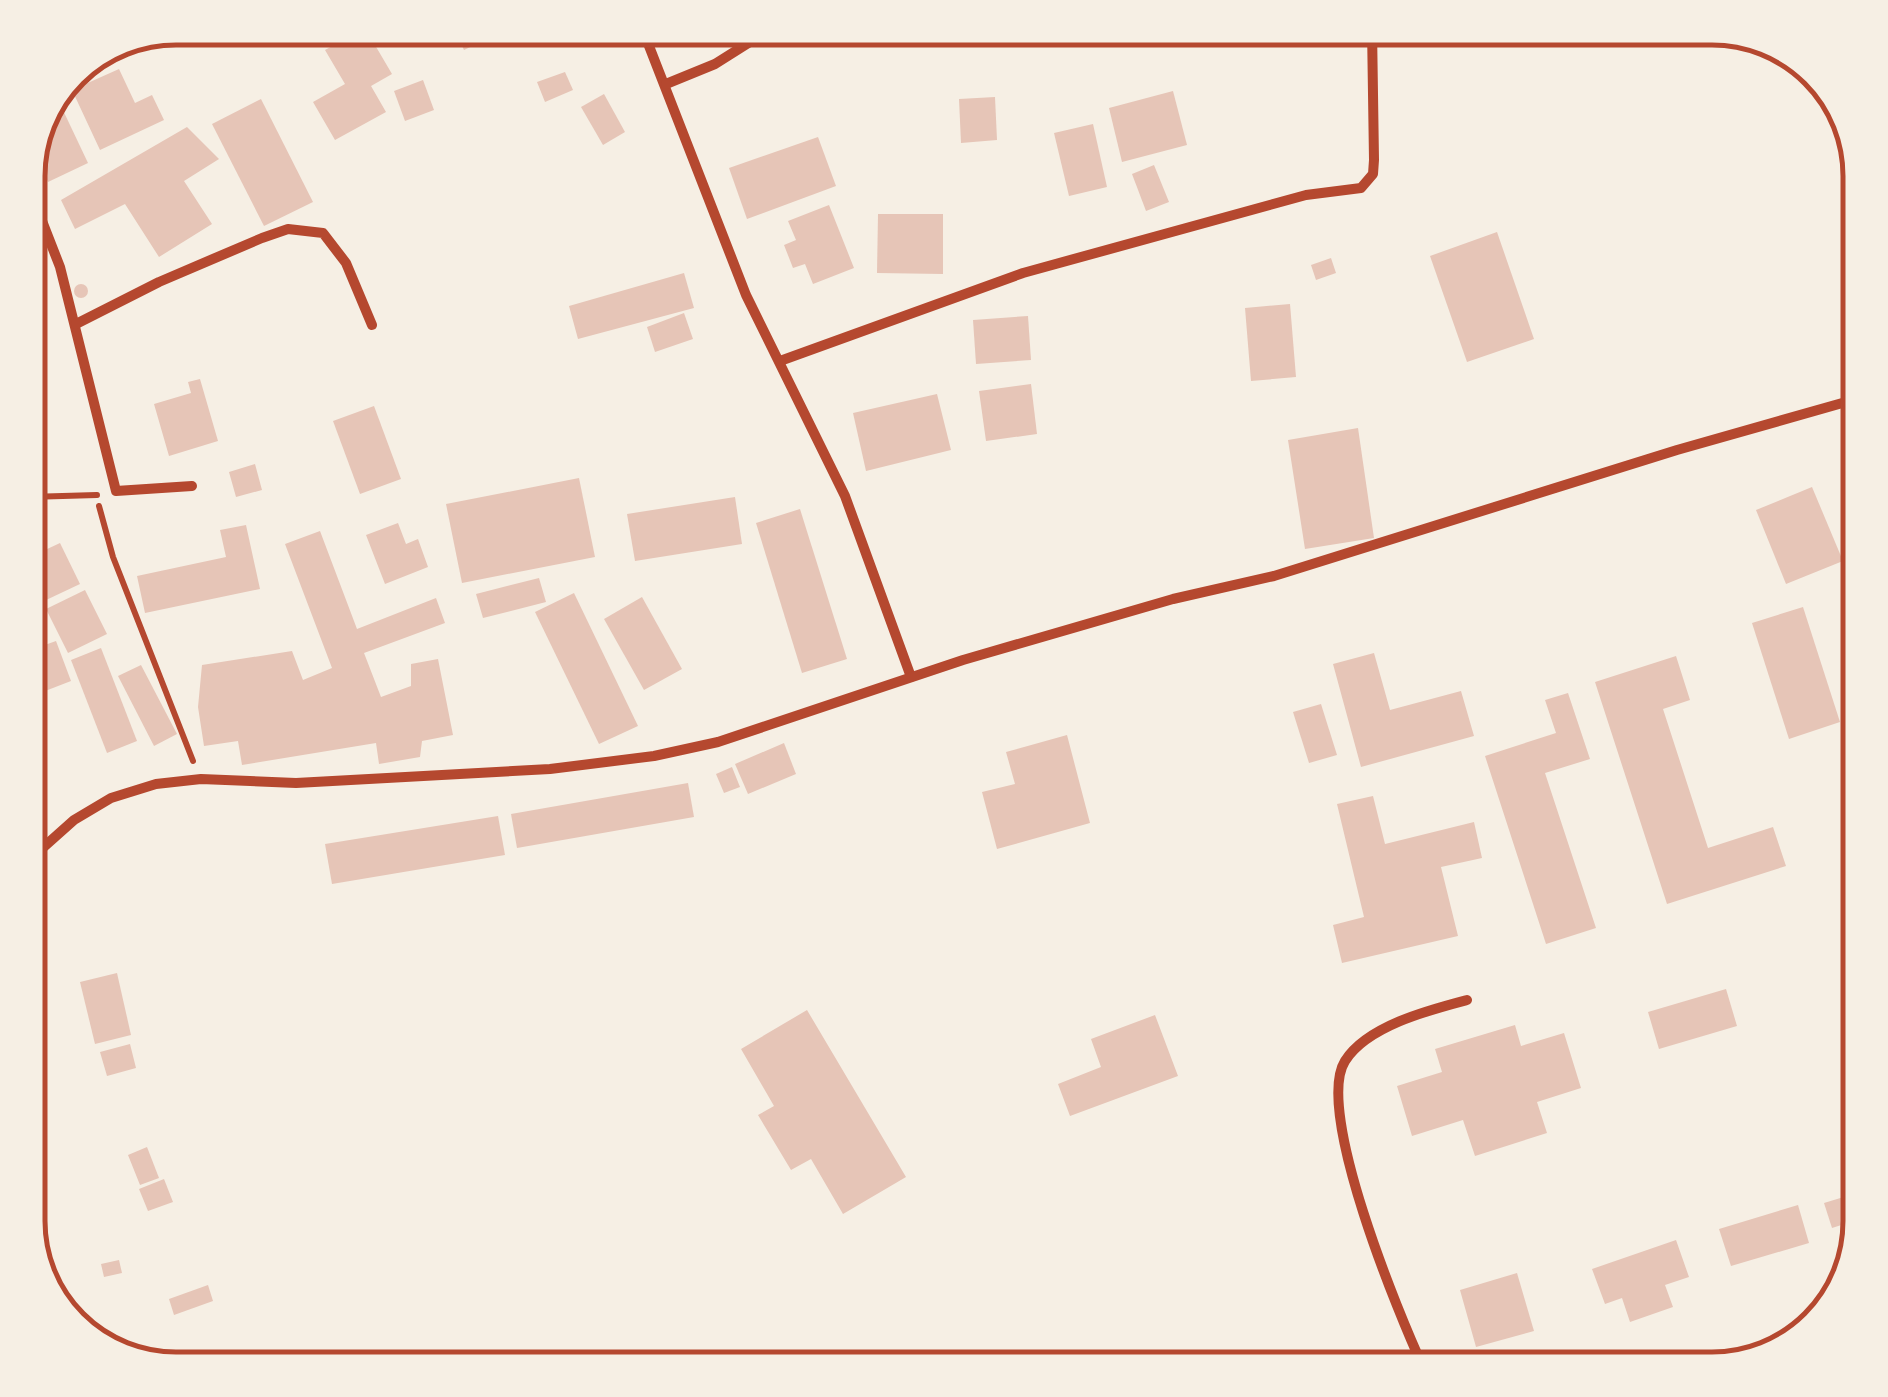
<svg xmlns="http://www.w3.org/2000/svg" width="1888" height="1397" viewBox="0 0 1888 1397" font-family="'Fira Sans',sans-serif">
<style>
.building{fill:#e6c5b7}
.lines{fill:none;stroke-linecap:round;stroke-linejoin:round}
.path{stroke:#b5482f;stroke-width:6}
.minor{stroke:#b5482f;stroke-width:10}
.rim{fill:none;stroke:#b5482f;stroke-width:5}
</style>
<rect width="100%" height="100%" fill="#f6efe4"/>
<g class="building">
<polygon points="365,28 392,74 371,86 386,112 335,140 313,102 345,84 325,50"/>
<polygon points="453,28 511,28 464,50"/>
<polygon points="119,69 135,103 152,95 164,120 100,150 72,90"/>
<polygon points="565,72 573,90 545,102 537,82"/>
<polygon points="423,80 434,110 405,121 394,91"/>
<polygon points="1173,91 1187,145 1122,162 1109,108"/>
<polygon points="604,94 625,132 603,145 581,107"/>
<polygon points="995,97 997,140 961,143 959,99"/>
<polygon points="261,99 313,202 264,226 212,124"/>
<polygon points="61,106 88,163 48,182 35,152"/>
<polygon points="1093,124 1107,187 1069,196 1054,133"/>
<polygon points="187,127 219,159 184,181 212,224 159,257 125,204 75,229 61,200"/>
<polygon points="818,137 836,186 747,219 729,168"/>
<polygon points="1154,165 1169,202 1146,211 1132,174"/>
<polygon points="829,205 854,268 813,284 805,264 793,268 784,245 796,240 788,221"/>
<polygon points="878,214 943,214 943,274 877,273"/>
<polygon points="1497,232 1534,339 1467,362 1430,256"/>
<polygon points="1331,258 1336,273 1316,280 1311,265"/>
<polygon points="684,273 694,308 578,339 569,306"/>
<circle cx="81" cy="291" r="7"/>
<polygon points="1290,304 1296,377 1251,381 1245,308"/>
<polygon points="684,313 693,339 655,352 647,327"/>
<polygon points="1028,316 1031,360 976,364 973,320"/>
<polygon points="200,379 218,441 169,456 154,404 191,393 188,382"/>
<polygon points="1031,384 1037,434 986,441 979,391"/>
<polygon points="937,394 951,450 866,471 853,413"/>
<polygon points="374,406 401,479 360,494 333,421"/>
<polygon points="1358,428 1374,538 1305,549 1288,440"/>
<polygon points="255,464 262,490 236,497 229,472"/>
<polygon points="579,478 595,557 462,583 446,504"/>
<polygon points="1812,487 1843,561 1786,584 1756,510"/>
<polygon points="735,497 742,544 635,561 627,514"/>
<polygon points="800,509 847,659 802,673 756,523"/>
<polygon points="398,523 406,544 418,539 428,567 385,584 366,535"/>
<polygon points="246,525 260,589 145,613 137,576 226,557 220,530"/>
<polygon points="320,531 357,629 436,598 445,623 364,653 381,697 411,686 411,664 438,659 453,735 422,741 420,757 379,764 376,743 242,765 238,741 204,746 198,707 202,665 292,651 303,680 332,668 285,544"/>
<polygon points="60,543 80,584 44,601 28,569 28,558"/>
<polygon points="539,578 546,602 483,618 476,594"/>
<polygon points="1860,580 1860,625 1845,585"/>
<polygon points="85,590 107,634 68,653 46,609"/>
<polygon points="574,593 638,726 599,744 535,612"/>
<polygon points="28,595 43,629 28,636"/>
<polygon points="642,597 682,669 644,690 604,619"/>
<polygon points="1803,607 1840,722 1789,739 1752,623"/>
<polygon points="56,641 71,681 40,693 28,651"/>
<polygon points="101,648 137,741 107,753 71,660"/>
<polygon points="1374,653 1390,710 1461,691 1474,736 1361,767 1333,664"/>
<polygon points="1676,656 1690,700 1663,709 1708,848 1773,827 1786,866 1667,904 1595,682"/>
<polygon points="141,665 177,734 154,746 118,676"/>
<polygon points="1568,693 1590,759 1545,773 1596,928 1546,944 1485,756 1556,733 1545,700"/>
<polygon points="1321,704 1337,755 1309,763 1293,712"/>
<polygon points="1067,735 1090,823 997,849 982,792 1015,784 1006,752"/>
<polygon points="784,743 796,774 748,794 735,764"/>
<polygon points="732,767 740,787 724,793 716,774"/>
<polygon points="688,783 694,817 517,848 511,814"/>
<polygon points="1373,796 1385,844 1474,822 1482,858 1441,867 1458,936 1342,963 1333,925 1364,917 1337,804"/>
<polygon points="498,816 505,855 332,884 325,844"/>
<polygon points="117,973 131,1035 95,1044 80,982"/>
<polygon points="1726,989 1737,1026 1659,1049 1648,1012"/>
<polygon points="807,1010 906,1177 843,1214 811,1159 791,1170 758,1115 774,1106 741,1049"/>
<polygon points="1155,1015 1178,1076 1070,1116 1058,1084 1101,1067 1091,1039"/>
<polygon points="1515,1025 1521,1046 1564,1033 1581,1088 1537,1102 1547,1133 1475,1156 1463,1120 1412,1136 1397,1086 1442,1072 1435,1049"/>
<polygon points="130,1044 136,1068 107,1076 100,1052"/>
<polygon points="147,1147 159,1178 140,1185 128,1155"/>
<polygon points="164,1179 173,1202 148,1211 139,1189"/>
<polygon points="1860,1192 1860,1219 1832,1228 1824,1203"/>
<polygon points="1798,1205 1809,1243 1731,1266 1719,1229"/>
<polygon points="28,1220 43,1258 36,1260 28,1230"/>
<polygon points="1676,1240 1689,1277 1665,1285 1673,1307 1630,1322 1622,1298 1605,1304 1592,1269"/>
<polygon points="119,1260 122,1273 104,1277 101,1264"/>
<polygon points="1517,1273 1534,1331 1476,1347 1460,1290"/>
<polygon points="208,1285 213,1301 174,1315 169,1299"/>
</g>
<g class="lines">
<g class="path">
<polyline points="28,497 97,495"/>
<polyline points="99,506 113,557 193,761"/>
</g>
<g class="minor">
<polyline points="642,28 746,295 845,496 911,677"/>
<polyline points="869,28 882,32 913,28"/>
<polyline points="666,84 715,64 772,28"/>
<polyline points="28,185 60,267 116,491 192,486"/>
<polyline points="76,324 159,282 262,238 288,229 323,233 346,263 372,325"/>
<polyline points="780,361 1023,273 1306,195 1361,188 1373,174 1374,160 1372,28"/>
<polyline points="28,861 74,820 111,798 156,784 201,779 296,783 550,769 654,756 718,742 963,660 1173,599 1274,576 1677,450 1860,398"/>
<path d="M1424 1369C1399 1315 1314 1110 1345 1061 1367 1026 1429 1010 1467 1000"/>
</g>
</g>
<path d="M0 0H1888V1397H0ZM176 45H1712A131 131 0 0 1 1843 176V1221A131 131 0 0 1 1712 1352H176A131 131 0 0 1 45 1221V176A131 131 0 0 1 176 45Z" fill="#f6efe4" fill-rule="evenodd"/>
<path class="rim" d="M176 45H1712A131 131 0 0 1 1843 176V1221A131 131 0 0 1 1712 1352H176A131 131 0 0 1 45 1221V176A131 131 0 0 1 176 45Z"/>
</svg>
